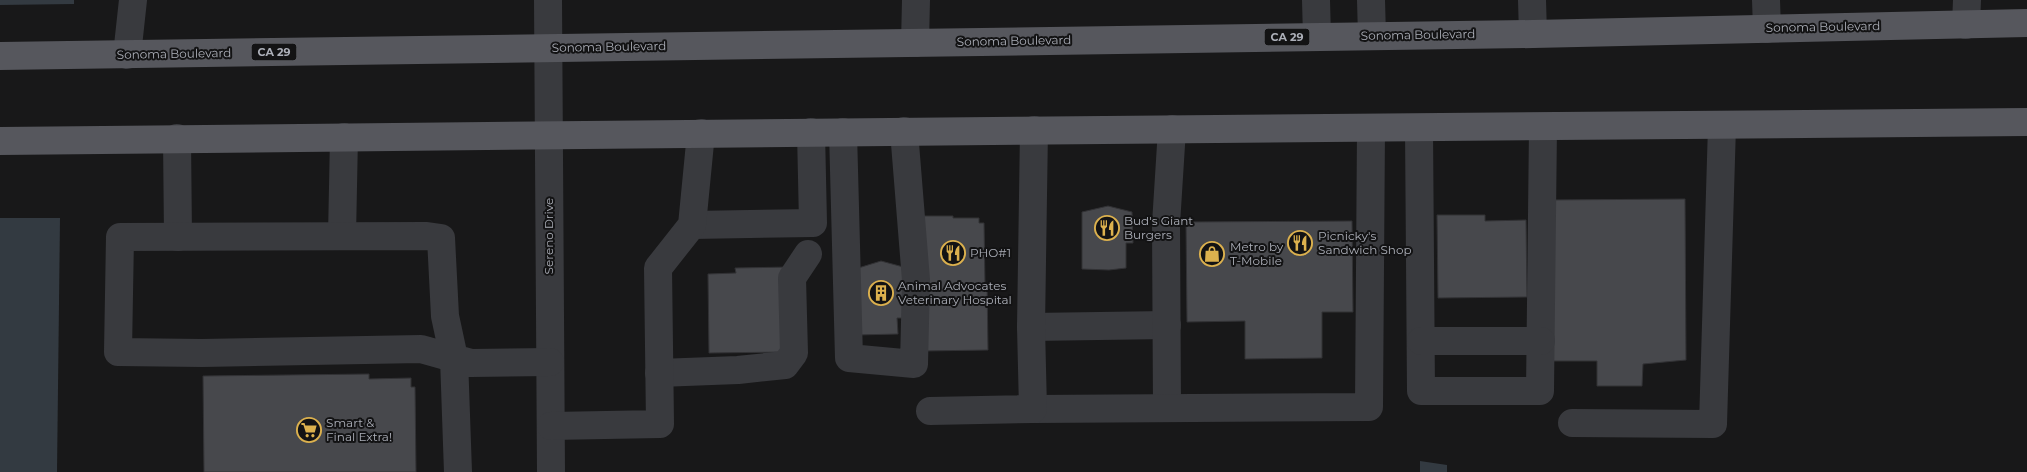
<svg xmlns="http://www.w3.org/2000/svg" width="2027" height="472" viewBox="0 0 2027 472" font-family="Montserrat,sans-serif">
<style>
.water{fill:#333a41}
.building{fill:#47484c;stroke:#323235}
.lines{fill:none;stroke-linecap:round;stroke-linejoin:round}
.minor{stroke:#393a3e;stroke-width:28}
.major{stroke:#56575d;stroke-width:28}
.labels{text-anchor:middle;stroke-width:4;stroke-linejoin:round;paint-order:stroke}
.shield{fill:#131314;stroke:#7e8087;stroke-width:1}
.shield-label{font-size:11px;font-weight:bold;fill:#acafb8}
.street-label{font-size:12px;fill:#acafb8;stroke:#131314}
.poi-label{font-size:12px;fill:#acafb8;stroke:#131314;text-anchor:start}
</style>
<rect width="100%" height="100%" fill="#181819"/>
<g class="water">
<polygon points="0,0 74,0 74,4 0,5"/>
<polygon points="0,218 60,218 57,472 0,472"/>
<polygon points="1420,461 1447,465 1447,472 1420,472"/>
</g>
<g class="building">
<polygon points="1685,199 1686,360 1643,364 1642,386 1597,386 1597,361 1550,361 1548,200"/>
<polygon points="1108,206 1132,212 1133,243 1126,243 1126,268 1109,270 1082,269 1082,212"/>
<polygon points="1437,215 1485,215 1485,221 1526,220 1527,297 1438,298"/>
<polygon points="921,216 953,216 953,218 979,218 979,223 984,223 985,284 987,283 988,350 923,351"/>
<polygon points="1352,221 1353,312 1322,312 1322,358 1245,359 1245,321 1187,322 1186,222"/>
<polygon points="881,261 907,268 908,318 897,318 898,334 856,335 855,269"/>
<polygon points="790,267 786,352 709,353 708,274 736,273 735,268"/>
<polygon points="369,374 369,379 411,378 411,387 415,387 416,472 204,472 203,376"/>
</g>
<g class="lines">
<g class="minor">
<polyline points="548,0 551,472"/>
<polyline points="1316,0 1317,37"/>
<polyline points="1371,0 1372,36"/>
<polyline points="1532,0 1533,34"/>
<polyline points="1766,0 1767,29"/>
<polyline points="1966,25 1967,0"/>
<polyline points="915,43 916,0"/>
<polyline points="127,55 133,0"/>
<polyline points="1419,129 1421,391 1540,391 1543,127"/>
<polyline points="843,132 849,358 914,364 916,280 904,131"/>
<polyline points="177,138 178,237"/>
<polyline points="692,225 813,223 811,132"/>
<polyline points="342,236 344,137"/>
<polyline points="1031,327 1167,325"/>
<polyline points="1421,341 1541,341"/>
<polyline points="659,373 738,370 785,365 794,353 792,278 808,254"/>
<polyline points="1167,407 1166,224 1172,129"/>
<polyline points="1033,409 1369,407 1371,129"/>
<polyline points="930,411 1033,409 1031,327 1034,130"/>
<polyline points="1572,423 1713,424 1722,126"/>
<polyline points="551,426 660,424 658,268 692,225 701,133"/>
<polyline points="458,472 454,358 445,316 441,238 427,236 120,237 118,352 202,353 421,349 471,363 550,362"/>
</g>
<g class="major">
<polyline points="0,56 1533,34 2027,23"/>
<path d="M0 141C676 131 1351 130 2027 122"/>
</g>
</g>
<defs>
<symbol id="restaurant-ring" viewBox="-11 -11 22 22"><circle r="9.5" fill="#131314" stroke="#dcb14e" stroke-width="1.5"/><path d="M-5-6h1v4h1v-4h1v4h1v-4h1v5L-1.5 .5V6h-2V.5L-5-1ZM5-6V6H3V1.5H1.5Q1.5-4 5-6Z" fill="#dcb14e"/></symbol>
<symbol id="shop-ring" viewBox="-11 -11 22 22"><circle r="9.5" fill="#131314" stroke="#dcb14e" stroke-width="1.5"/><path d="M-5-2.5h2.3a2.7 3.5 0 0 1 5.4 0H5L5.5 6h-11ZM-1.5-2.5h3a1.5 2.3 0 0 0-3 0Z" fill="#dcb14e"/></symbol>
<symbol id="building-ring" viewBox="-11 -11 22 22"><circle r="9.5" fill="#131314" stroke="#dcb14e" stroke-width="1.5"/><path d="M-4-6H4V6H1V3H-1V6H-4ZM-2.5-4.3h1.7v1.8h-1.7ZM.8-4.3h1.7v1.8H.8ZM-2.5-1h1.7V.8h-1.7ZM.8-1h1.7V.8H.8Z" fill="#dcb14e"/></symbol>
<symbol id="supermarket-ring" viewBox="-11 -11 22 22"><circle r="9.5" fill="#131314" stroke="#dcb14e" stroke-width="1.5"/><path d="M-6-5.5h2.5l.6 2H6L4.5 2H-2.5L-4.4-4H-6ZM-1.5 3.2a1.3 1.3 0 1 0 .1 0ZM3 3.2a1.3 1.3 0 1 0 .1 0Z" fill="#dcb14e"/></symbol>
</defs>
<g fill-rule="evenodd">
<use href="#restaurant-ring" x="1093" y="214" width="28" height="28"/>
<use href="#restaurant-ring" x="1286" y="229" width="28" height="28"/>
<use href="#restaurant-ring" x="939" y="239" width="28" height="28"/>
<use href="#shop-ring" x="1198" y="240" width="28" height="28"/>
<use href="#building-ring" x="867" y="279" width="28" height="28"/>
<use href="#supermarket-ring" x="295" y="416" width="28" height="28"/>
</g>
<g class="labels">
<g class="shield">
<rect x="1264.5" y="28.5" width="45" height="17" rx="4"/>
<rect x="251.5" y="43.5" width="45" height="17" rx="4"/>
</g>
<g class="shield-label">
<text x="1287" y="41">CA 29</text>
<text x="274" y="56">CA 29</text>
</g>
<g class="street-label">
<text transform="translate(1823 27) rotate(-1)" y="4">Sonoma Boulevard</text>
<text transform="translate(1418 35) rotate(-1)" y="4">Sonoma Boulevard</text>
<text transform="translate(1014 41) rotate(-1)" y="4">Sonoma Boulevard</text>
<text transform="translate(609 47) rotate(-1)" y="4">Sonoma Boulevard</text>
<text transform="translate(174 54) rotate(-1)" y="4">Sonoma Boulevard</text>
<text transform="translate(549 236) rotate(-90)" y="4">Sereno Drive</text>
</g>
<g class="poi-label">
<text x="1124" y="225">Bud's Giant<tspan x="1124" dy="14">Burgers</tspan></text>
<text x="1318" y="240">Picnicky's<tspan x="1318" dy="14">Sandwich Shop</tspan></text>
<text x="1230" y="251">Metro by<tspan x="1230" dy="14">T-Mobile</tspan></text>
<text x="970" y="257">PHO#1</text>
<text x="898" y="290">Animal Advocates<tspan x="898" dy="14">Veterinary Hospital</tspan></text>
<text x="326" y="427">Smart &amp;<tspan x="326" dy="14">Final Extra!</tspan></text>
</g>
</g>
</svg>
